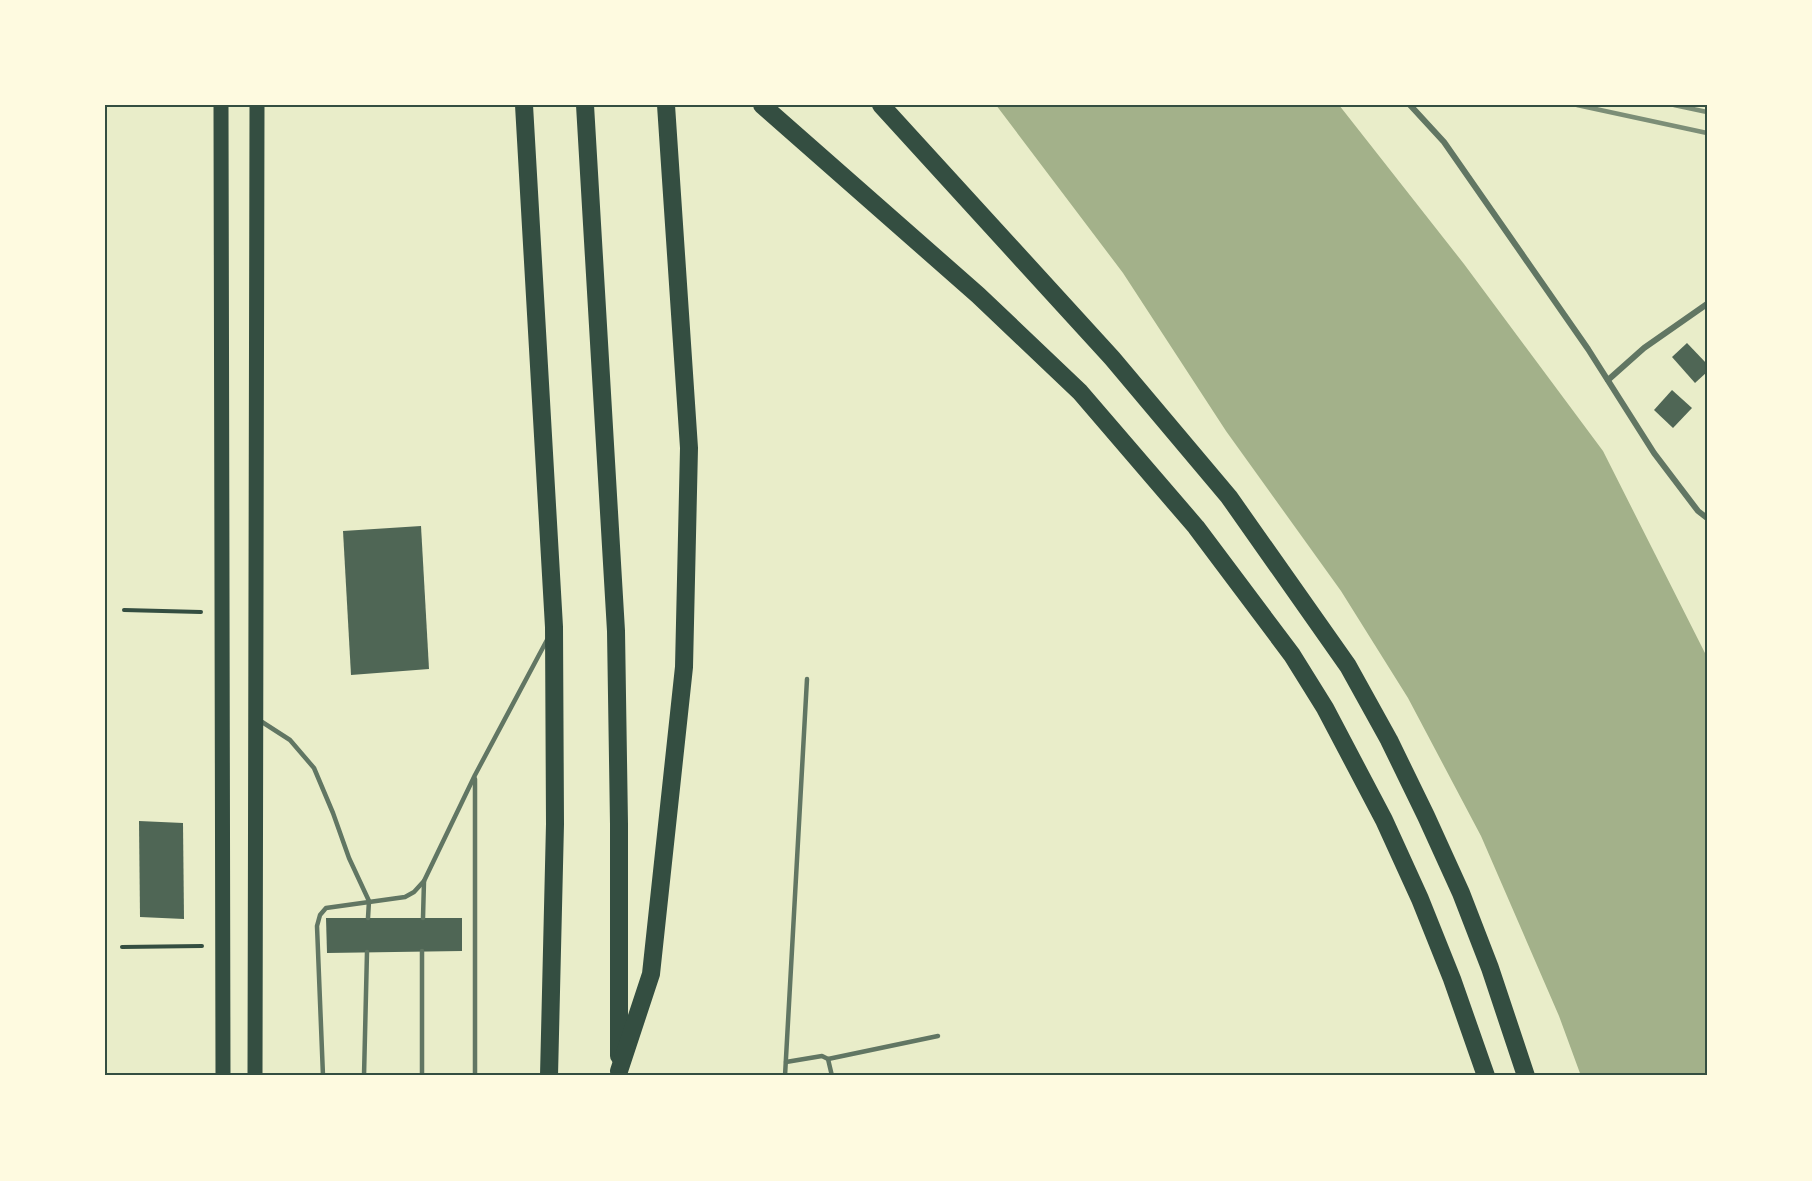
<svg xmlns="http://www.w3.org/2000/svg" width="1812" height="1181" viewBox="0 0 1812 1181" font-family="'Open Sans',sans-serif">
<style>
.water{fill:#a3b18a}
.building{fill:#4f6655}
.lines{fill:none;stroke-linecap:round;stroke-linejoin:round}
.path{stroke:#344e41;stroke-width:4}
.service{stroke:#617663;stroke-width:4.5}
.minor{stroke:#617663;stroke-width:6}
.primary{stroke:#344e41;stroke-width:15}
.motorway{stroke:#344e41;stroke-width:18}
.rail{stroke:#7c8e77;stroke-width:4.5}
.neatline{fill:none;stroke:#344e41;stroke-width:2}
</style>
<rect width="100%" height="100%" fill="#e9edc9"/>
<polygon class="water" points="996,105 1339,105 1464,264 1603,451 1707,657 1707,1076 1581,1076 1559,1016 1481,836 1408,698 1341,591 1226,431 1123,273"/>
<g class="building">
<polygon points="1687,343 1707,364 1707,372 1695,383 1672,357"/>
<polygon points="1672,390 1692,408 1673,428 1654,410"/>
<polygon points="421,526 429,669 351,675 343,531"/>
<polygon points="139,821 183,823 184,919 140,917"/>
<polygon points="326,918 462,918 462,951 327,953"/>
</g>
<g class="lines">
<g class="path">
<polyline points="124,610 201,612"/>
<polyline points="122,947 202,946"/>
</g>
<g class="service">
<polyline points="259,720 290,740 314,768 333,813 349,858 369,901 368,918"/>
<polyline points="475,779 475,1076"/>
<polyline points="423,918 424,881"/>
<polyline points="828,1059 938,1036"/>
<polyline points="786,1062 822,1056 828,1059 832,1076"/>
<polyline points="323,1076 317,926 320,915 326,908 405,897 414,892 424,881 475,775 547,640"/>
<polyline points="364,1076 367,952"/>
<polyline points="422,1076 422,951"/>
<polyline points="785,1076 807,679"/>
</g>
<g class="minor">
<polyline points="1410,105 1444,142 1588,349 1654,453 1698,511 1707,518"/>
<polyline points="1608,380 1644,348 1707,304"/>
</g>
<g class="primary">
<polyline points="221,105 223,1076"/>
<polyline points="255,1076 257,105"/>
</g>
<g class="motorway">
<polyline points="524,105 554,627 555,824 549,1076"/>
<polyline points="585,105 616,631 619,824 619,1056"/>
<polyline points="762,105 978,295 1080,392 1196,527 1292,655 1325,708 1384,820 1420,899 1452,979 1486,1076"/>
<polyline points="881,105 1112,358 1229,497 1348,666 1389,740 1426,816 1461,893 1490,968 1526,1076"/>
<polyline points="619,1071 651,974 684,667 689,448 666,105"/>
</g>
<g class="rail">
<polyline points="1577,105 1707,133"/>
<polyline points="1674,105 1707,112"/>
</g>
</g>
<rect width="1812" height="1181" fill="none" stroke="#fefae0" stroke-width="213"/>
<rect x="106" y="106" width="1600" height="968" class="neatline"/>
</svg>
